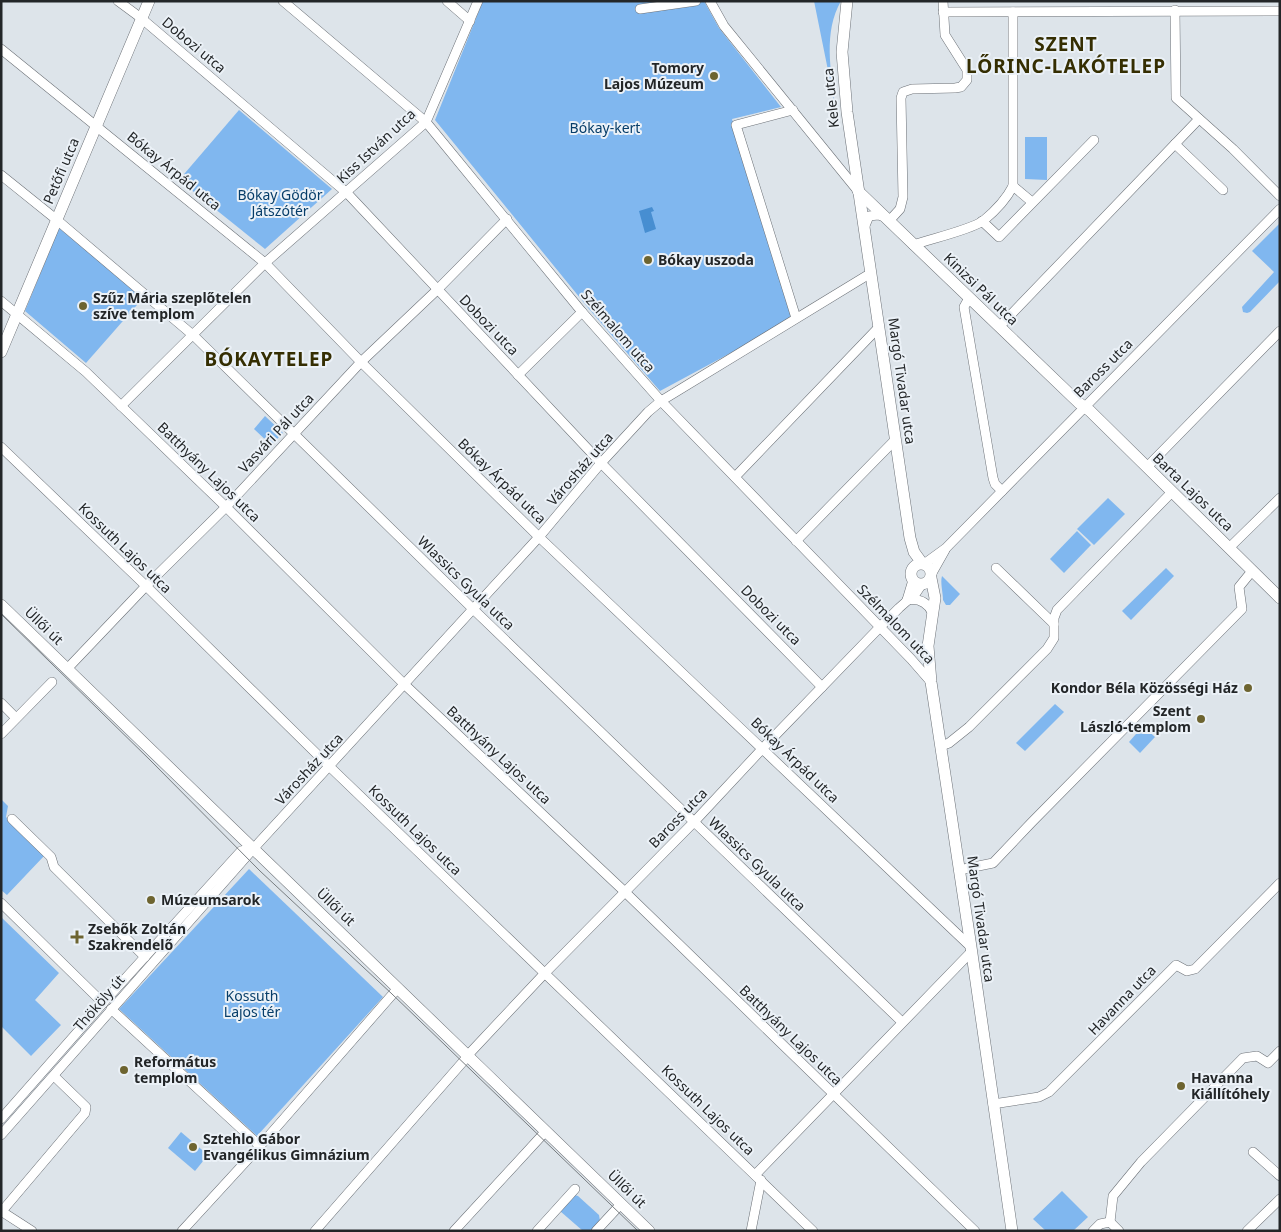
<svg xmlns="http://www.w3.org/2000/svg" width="1281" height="1232" viewBox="0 0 1281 1232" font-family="'Noto Sans',sans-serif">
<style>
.green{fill:#80b7ef}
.water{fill:#478ed1}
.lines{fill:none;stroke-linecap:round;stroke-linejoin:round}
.street-casing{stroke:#6c7177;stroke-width:10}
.secondary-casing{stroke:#6c7177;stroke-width:12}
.street{stroke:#fff;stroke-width:9}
.secondary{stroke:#fff;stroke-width:11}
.tram{stroke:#787d80;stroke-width:1}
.poi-dot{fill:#6d6430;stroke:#ebf1f7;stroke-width:2}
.labels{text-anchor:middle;stroke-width:4;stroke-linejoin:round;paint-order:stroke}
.street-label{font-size:14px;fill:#232628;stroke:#ebf1f7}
.poi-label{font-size:14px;font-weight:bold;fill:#232628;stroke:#ebf1f7;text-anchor:start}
.park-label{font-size:14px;fill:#063d69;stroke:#ebf1f7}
.district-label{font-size:19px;font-weight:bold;letter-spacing:1px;fill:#352e02;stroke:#ebf1f7}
</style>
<rect width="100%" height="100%" fill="#dde4ea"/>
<g class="green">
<polygon points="483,1 704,1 719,28 781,107 732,119 792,320 660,391 589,309 435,120"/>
<path d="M814 1H841C823 32 831 71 835 105Z"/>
<polygon points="239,110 332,189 265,249 179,180"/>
<polygon points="1025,137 1047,137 1047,180 1025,179"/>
<polygon points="1280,223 1280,281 1250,312 1247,313 1243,312 1242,307 1274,272 1252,251"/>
<polygon points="59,228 144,297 86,363 25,311"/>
<polygon points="265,416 283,433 271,445 254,429"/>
<polygon points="1108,498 1125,514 1094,545 1077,529"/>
<polygon points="1077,531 1091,545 1064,573 1050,559"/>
<polygon points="1166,568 1174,576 1131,620 1122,611"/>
<path d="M942 576 960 594 950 605H946L943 600C943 593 940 582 942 576Z"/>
<polygon points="1055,704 1064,712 1025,751 1016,743"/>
<polygon points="1143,726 1155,737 1140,753 1129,742"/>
<polygon points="1,799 8,806 6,817 44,856 7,895 1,890"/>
<polygon points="249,869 383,997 257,1136 119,1009"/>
<polygon points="1,917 59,973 35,1000 61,1025 31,1056 1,1026"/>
<polygon points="181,1132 208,1155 195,1171 168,1148"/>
<polygon points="1062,1191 1088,1217 1073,1231 1046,1231 1033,1219"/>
<polygon points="575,1195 578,1196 599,1215 600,1221 591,1231 583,1231 560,1211"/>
</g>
<polygon class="water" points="652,207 654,211 651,212 656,229 645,233 639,211"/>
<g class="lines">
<defs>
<g id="street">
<polyline points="118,1 141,18 347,193 601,463 822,687"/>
<polyline points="283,1 426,122 582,312 661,401 911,659 931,682"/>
<polyline points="447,1 470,21"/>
<polyline points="710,1 724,26 858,191"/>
<polyline points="640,9 696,1"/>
<polyline points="1175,10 1176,98 1233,149 1280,196"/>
<polyline points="943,12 1280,11"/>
<polyline points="1,49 265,263 361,362 539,537 971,947"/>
<polyline points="793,110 736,125 796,318"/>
<polyline points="1175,144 1223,190"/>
<polyline points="1,175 57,220 194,336 473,609 902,1022"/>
<polyline points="1013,186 1032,202"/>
<polyline points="889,221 900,209 903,197 901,98 903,92 912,89 955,88 961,87 967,80 967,70 964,65 945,35 943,1"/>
<polyline points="982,221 999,237 1094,140"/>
<polyline points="864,228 869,216 878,215 885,217"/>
<path d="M913 245C930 239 970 230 983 221 994 212 1007 198 1013 186V12"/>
<polyline points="969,298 964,307 993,478 995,484 1002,491"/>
<polyline points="1,301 86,372 226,507 404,684 625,892 975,1231"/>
<polyline points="999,327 1199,119"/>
<polyline points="518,375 582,312"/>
<polyline points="121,406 265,263 426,122 478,1"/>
<polyline points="1,447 146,586 330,767 813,1231"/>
<polyline points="1147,467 1280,331"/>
<polyline points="735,477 879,327"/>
<polyline points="796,541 895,440"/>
<polyline points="1229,548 1280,498"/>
<polyline points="924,564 946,548 1280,209"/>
<polyline points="996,568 1054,624"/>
<polyline points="932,573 945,550"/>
<path d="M907 600C919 598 927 602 932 612"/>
<polyline points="907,600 913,580"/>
<polyline points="67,669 146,586 226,507 361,362 437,290 507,219"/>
<polyline points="1,703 16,718"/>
<polyline points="1,734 52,682"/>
<polyline points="941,746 949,743 969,727 1047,649 1054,638 1054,618 1057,610 1172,492"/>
<polyline points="12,819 51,857 54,867 145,957"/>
<polyline points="959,870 993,863 1032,822 1242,609 1239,587 1252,571"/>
<polyline points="1,903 103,1003"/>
<polyline points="111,1009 260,1146"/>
<polyline points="468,1055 544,974 694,822 763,748 880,627 899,608 916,593 922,584"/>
<polyline points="993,1104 1039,1097 1049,1092 1176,965 1187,971 1195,969 1280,883"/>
<polyline points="1,1119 103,1003 241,851 254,848"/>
<polyline points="1,1135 254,848 539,537 601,463 648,412 661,401 871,273"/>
<polyline points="1253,1152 1280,1176"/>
<polyline points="755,1175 972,951"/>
<polyline points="1,1211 32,1231"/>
<polyline points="2,1211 85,1113 86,1107 54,1076"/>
<polyline points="1110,1222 1113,1196 1141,1162 1243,1058 1257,1056 1268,1063 1280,1051"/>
<polyline points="1110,1222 1119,1231"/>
<polyline points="182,1231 260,1146 398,988"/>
<polyline points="315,1231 468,1056"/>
<polyline points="454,1231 546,1131"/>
<polyline points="537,1231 575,1189"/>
<polyline points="596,1231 621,1204"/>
<polyline points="751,1231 761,1180"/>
<polyline points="1093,1231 1100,1224 1110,1222"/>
<polyline points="1247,1231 1280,1199"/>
</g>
<g id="secondary">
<polyline points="847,1 842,52 847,112 910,538 914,552 922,563"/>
<polyline points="858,191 1079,403 1090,411 1280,598"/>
<polyline points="1,352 149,1"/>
<circle cx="921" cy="574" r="10"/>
<polyline points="931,578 935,598 928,646 931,682 971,947 1012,1231"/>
<polyline points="1,605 649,1231"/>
</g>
</defs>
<use href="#street" class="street-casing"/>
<use href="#secondary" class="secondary-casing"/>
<use href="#street" class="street"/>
<use href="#secondary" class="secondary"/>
<polyline class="tram" points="1,614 151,761 260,871 392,994 638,1231"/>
</g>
<g class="poi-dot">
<circle cx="714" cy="76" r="5"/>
<circle cx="648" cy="260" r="5"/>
<circle cx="83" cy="306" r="5"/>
<circle cx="1248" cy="688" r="5"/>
<circle cx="1201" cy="719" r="5"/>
<circle cx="151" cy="900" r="5"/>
<path d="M74.5 929.5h5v5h5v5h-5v5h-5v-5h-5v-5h5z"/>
<circle cx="124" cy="1070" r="5"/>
<circle cx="1181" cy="1086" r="5"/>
<circle cx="193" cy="1147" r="5"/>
</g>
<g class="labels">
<g class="street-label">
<text transform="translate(194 45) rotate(40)" y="5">Dobozi utca</text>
<text transform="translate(831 98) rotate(-96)" y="5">Kele utca</text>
<text transform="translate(376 146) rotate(-43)" y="5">Kiss István utca</text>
<text transform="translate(61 171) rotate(-67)" y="5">Petőfi utca</text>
<text transform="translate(174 171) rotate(39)" y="5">Bókay Árpád utca</text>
<text transform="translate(981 289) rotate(44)" y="5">Kinizsi Pál utca</text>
<text transform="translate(489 325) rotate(46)" y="5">Dobozi utca</text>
<text transform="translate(618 331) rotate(49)" y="5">Szélmalom utca</text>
<text transform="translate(1103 368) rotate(-45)" y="5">Baross utca</text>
<text transform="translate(902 381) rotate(82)" y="5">Margó Tivadar utca</text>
<text transform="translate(276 433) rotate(-47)" y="5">Vasvári Pál utca</text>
<text transform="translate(580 469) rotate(-49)" y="5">Városház utca</text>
<text transform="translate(209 472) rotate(44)" y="5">Batthyány Lajos utca</text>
<text transform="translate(502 481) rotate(44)" y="5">Bókay Árpád utca</text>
<text transform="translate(1193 492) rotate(44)" y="5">Barta Lajos utca</text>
<text transform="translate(125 548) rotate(44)" y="5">Kossuth Lajos utca</text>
<text transform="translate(466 583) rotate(44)" y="5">Wlassics Gyula utca</text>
<text transform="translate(771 615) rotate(45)" y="5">Dobozi utca</text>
<text transform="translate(896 624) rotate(46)" y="5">Szélmalom utca</text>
<text transform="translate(44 626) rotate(44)" y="5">Üllői út</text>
<text transform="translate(499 755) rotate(43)" y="5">Batthyány Lajos utca</text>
<text transform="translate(795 760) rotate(44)" y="5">Bókay Árpád utca</text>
<text transform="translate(309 769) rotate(-47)" y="5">Városház utca</text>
<text transform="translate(678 818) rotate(-46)" y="5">Baross utca</text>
<text transform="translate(415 830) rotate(44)" y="5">Kossuth Lajos utca</text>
<text transform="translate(757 864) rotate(44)" y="5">Wlassics Gyula utca</text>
<text transform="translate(336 907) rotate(44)" y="5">Üllői út</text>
<text transform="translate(981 919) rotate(82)" y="5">Margó Tivadar utca</text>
<text transform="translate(1122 1000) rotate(-46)" y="5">Havanna utca</text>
<text transform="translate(99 1003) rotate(-49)" y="5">Thököly út</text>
<text transform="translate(791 1035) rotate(44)" y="5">Batthyány Lajos utca</text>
<text transform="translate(708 1110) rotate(44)" y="5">Kossuth Lajos utca</text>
<text transform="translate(627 1189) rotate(44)" y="5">Üllői út</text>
</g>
<g class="poi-label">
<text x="704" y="73" text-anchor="end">Tomory<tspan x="704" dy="16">Lajos Múzeum</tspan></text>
<text x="658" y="265">Bókay uszoda</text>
<text x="93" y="303">Szűz Mária szeplőtelen<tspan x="93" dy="16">szíve templom</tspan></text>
<text x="1238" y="693" text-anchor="end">Kondor Béla Közösségi Ház</text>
<text x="1191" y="716" text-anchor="end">Szent<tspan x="1191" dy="16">László-templom</tspan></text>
<text x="161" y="905">Múzeumsarok</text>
<text x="88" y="934">Zsebők Zoltán<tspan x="88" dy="16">Szakrendelő</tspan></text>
<text x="134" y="1067">Református<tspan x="134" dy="16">templom</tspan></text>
<text x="1191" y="1083">Havanna<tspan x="1191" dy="16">Kiállítóhely</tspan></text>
<text x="203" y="1144">Sztehlo Gábor<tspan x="203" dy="16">Evangélikus Gimnázium</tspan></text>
</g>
<g class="park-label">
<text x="605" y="133">Bókay-kert</text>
<text x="280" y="200">Bókay Gödör<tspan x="280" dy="16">Játszótér</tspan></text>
<text x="252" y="1001">Kossuth<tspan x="252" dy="16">Lajos tér</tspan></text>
</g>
<g class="district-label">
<text x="1066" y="51">SZENT<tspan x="1066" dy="22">LŐRINC-LAKÓTELEP</tspan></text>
<text x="269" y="366">BÓKAYTELEP</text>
</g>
</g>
<rect width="1281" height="1232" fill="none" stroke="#232628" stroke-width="5"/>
</svg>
